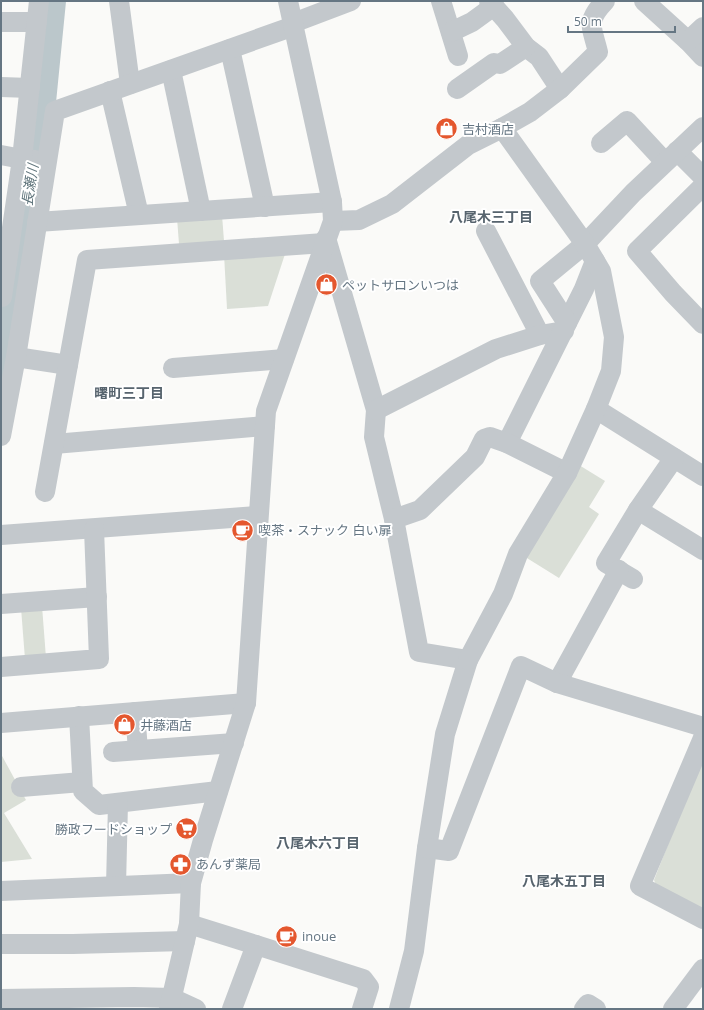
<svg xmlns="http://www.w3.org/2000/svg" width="704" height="1010" viewBox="0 0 704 1010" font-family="'Open Sans','Noto Sans JP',sans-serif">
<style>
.green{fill:#dadfd7}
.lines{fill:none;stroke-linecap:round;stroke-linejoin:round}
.river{stroke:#bbc7cb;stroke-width:26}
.minor{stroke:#c3c8cc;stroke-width:20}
.labels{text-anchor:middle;stroke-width:4;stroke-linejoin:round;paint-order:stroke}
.poi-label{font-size:13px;fill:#657683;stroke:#fff;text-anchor:start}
.water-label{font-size:14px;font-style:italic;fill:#60757c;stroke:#fff}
.neighbourhood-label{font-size:14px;font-weight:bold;fill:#57646e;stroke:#fff}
</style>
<rect width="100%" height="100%" fill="#fafaf8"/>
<g class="green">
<polygon points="222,215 224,241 179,244 177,218"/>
<polygon points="286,251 268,306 227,309 224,254"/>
<polygon points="579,465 605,481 589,507 599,514 559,578 522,555"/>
<polygon points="42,606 46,658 25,659 21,608"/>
<polygon points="1,754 26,800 4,813 32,859 1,862"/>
<polygon points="703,756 703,910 657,888 654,880"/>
</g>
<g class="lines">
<polyline class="river" points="1,368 43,102 53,1"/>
<g class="minor">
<polyline points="119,1 130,84"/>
<polyline points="441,1 458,56"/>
<polyline points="489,1 505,19 526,47 539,57 560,89"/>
<polyline points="644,1 688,41 703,57"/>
<polyline points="1,22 37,22"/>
<polyline points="293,23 351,1"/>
<polyline points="451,32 472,22 494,6"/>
<polyline points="688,41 703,27"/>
<polyline points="230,49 265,207"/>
<polyline points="171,70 201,211"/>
<polyline points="1,87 30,88"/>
<polyline points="457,89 494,63 500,64 526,47"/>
<polyline points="110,91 139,215"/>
<polyline points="601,143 627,121 665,162"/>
<polyline points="677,151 703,177"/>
<polyline points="1,155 22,159 35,160"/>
<polyline points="703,186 637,251 673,293 703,324"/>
<path d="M333 221 359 220 392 204 468 145 502 128 530 112 560 89 598 52C592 27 585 22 605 1"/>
<polyline points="37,222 332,202"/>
<polyline points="486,231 540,335"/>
<polyline points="326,238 376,410 374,437 394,519 419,652 468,660 445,734 427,848 414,951 399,1009"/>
<polyline points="2,297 22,159 39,1"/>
<polyline points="567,323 584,289 595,261"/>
<polyline points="16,357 68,365"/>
<polyline points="173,368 284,359"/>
<polyline points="596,409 703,476"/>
<polyline points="376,410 496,349 540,335 564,331"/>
<polyline points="1,436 16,357 55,111 294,26"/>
<polyline points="507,443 567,323 540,281 585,244 633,193 703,127"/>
<polyline points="54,444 265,426"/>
<polyline points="45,492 87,260 324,243"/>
<polyline points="638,510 703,550"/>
<polyline points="394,519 420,510 475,457 484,439 490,437 507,443 567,473"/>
<polyline points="1,535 258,516"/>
<polyline points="633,579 606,563 638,510 674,458"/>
<polyline points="1,604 97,597"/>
<polyline points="468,660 503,594 518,554 567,473 596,409 611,371 614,337 601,271 585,244 502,128"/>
<polyline points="1,667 99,659 94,529"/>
<polyline points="557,683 619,570"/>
<polyline points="135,712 138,750"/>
<polyline points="79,716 83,791 99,805 218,791"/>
<polyline points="1,723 246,703"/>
<polyline points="703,738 640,886 703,919"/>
<polyline points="113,752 234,743"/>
<polyline points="21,787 82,782"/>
<polyline points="427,848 449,851 521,666 557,683 703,727"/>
<polyline points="116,886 118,803"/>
<polyline points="1,891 191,883"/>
<polyline points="189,924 256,945"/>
<polyline points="1,944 73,944 185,941"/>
<polyline points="1,999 134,997 172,998 196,1009"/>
<polyline points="169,1009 189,924 191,883 203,840 246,703 266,411 333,221 332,202 288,1"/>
<polyline points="232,1009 256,945 363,979 369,987 362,1009"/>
<polyline points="584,1009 588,1004 596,1009"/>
<polyline points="673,1009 703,969"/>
</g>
</g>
<defs>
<symbol id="shop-disc" viewBox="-11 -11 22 22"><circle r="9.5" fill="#e4572e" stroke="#fff"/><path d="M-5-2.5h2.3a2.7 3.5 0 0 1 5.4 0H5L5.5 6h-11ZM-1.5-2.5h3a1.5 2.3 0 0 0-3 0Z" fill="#fff"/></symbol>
<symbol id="cafe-disc" viewBox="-11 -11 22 22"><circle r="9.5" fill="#e4572e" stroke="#fff"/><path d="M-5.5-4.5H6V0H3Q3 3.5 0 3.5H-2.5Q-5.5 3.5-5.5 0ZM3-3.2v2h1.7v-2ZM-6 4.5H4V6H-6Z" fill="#fff"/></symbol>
<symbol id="supermarket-disc" viewBox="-11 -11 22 22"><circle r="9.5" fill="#e4572e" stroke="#fff"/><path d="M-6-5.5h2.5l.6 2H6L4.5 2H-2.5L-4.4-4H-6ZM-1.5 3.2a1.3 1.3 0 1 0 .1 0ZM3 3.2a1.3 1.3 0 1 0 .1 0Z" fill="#fff"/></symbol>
<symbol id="pharmacy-disc" viewBox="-11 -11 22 22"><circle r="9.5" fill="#e4572e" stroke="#fff"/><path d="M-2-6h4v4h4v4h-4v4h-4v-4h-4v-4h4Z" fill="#fff"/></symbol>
</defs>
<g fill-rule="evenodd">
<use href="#shop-disc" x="434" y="116" width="25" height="25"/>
<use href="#shop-disc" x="314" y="272" width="25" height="25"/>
<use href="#cafe-disc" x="230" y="518" width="25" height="25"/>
<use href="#shop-disc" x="112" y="712" width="25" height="25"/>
<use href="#supermarket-disc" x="174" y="816" width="25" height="25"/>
<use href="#pharmacy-disc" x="168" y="852" width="25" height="25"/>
<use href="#cafe-disc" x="274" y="924" width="25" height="25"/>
</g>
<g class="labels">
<g class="poi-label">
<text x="462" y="134">吉村酒店</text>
<text x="342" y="290">ペットサロンいつは</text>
<text x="258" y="535">喫茶・スナック 白い扉</text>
<text x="140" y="730">井藤酒店</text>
<text x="172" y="834" text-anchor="end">勝政フードショップ</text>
<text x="196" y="869">あんず薬局</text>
<text x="302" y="941">inoue</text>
</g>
<g class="water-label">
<text transform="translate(30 185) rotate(-81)" y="5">長瀬川</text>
</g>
<g class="neighbourhood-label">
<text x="491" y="222">八尾木三丁目</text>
<text x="129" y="398">曙町三丁目</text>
<text x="318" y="848">八尾木六丁目</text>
<text x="564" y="886">八尾木五丁目</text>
</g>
</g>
<rect width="704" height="1010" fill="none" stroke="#657683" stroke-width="4"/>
<path d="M568 26v6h107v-6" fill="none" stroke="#657683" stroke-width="2"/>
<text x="574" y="26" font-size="12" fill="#657683" stroke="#ffffff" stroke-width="3" paint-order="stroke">50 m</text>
</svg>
